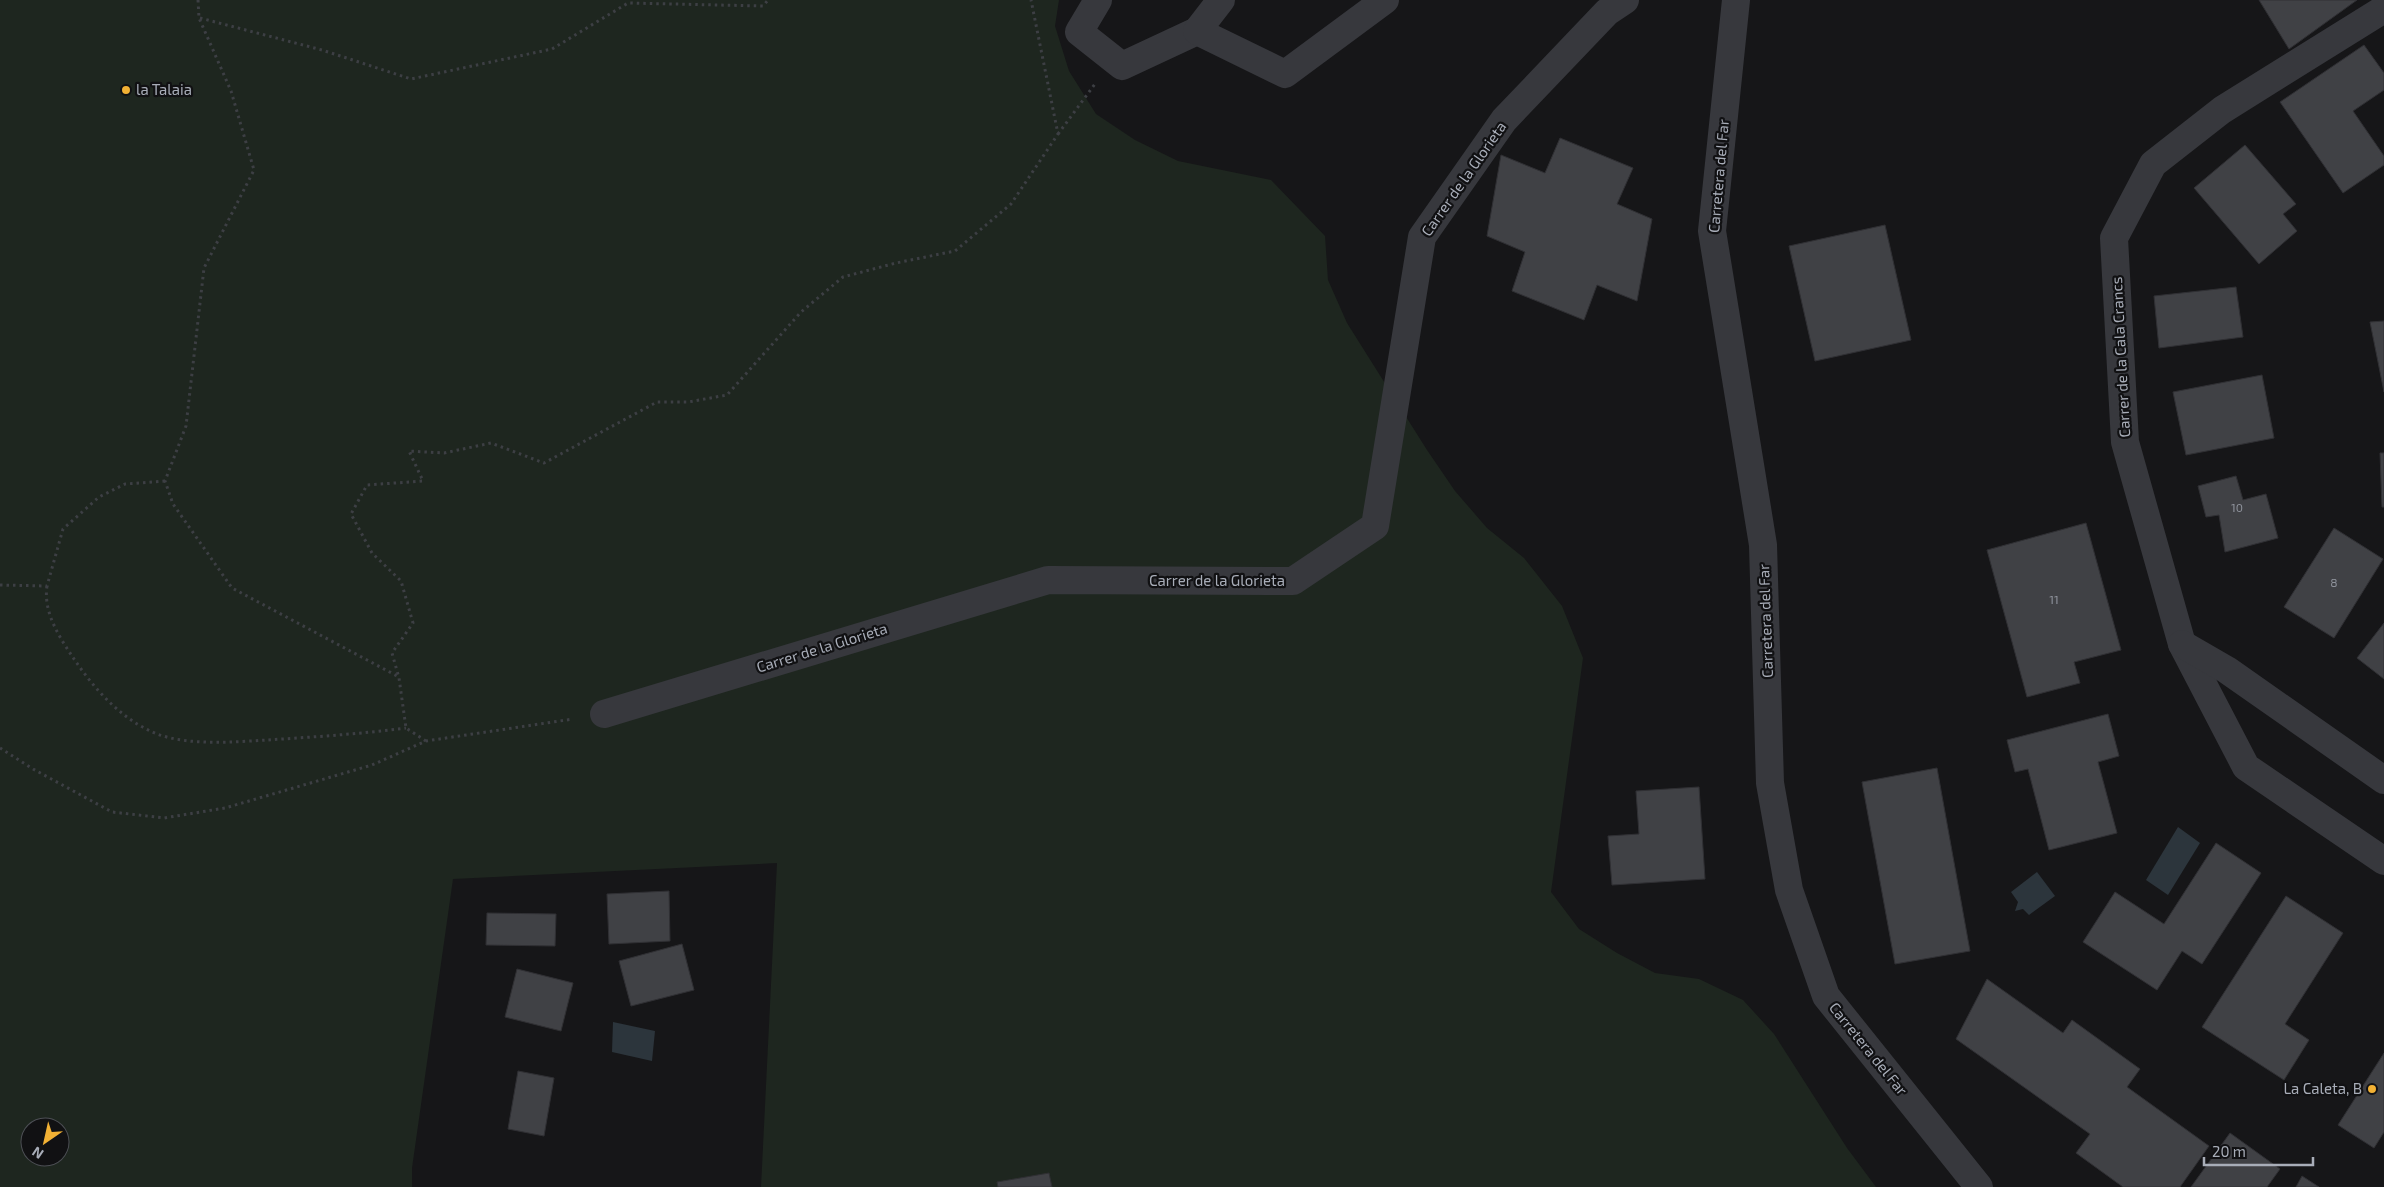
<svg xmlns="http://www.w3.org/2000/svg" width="2384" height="1187" viewBox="0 0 2384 1187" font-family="'Exo 2',sans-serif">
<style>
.green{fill:#1e261f;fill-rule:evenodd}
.water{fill:#2c353c}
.building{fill:#404145;stroke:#303034}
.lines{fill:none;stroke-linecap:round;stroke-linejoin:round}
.path{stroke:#3d3f44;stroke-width:3;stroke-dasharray:2.5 4;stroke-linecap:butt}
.street{stroke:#37383d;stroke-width:28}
.poi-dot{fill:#f2b134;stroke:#111113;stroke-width:2}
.labels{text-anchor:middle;stroke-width:4.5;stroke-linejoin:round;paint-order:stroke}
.number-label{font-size:12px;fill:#8e929b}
.poi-label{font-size:15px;fill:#a8adb8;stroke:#111113;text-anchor:start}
.street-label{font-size:15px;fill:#a8adb8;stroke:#111113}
</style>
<rect width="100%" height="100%" fill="#161618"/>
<path class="green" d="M0 0H1059L1055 26 1069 71 1096 114 1135 140 1178 161 1271 180 1325 236 1328 280 1347 323 1427 450 1455 491 1487 528 1524 558 1562 606 1583 658 1551 892 1579 929 1617 953 1655 973 1699 979 1743 1000 1774 1034 1847 1148 1876 1187H761L777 863 453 879 412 1168V1187H0ZM30 1127H60V1157H30Z"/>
<g class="water">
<polygon points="2178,827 2200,843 2168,895 2146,880"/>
<polygon points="2037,872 2055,896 2029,915 2023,909 2015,911 2018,902 2011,892"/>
<polygon points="613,1022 655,1031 652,1061 612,1052"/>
</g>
<g class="building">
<polygon points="2259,0 2357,0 2289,49"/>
<polygon points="2364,45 2384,73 2384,90 2353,111 2384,156 2384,165 2343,193 2280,102"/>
<polygon points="1560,138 1633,168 1617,204 1652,219 1637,301 1597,285 1584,320 1512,291 1525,252 1487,236 1501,155 1545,173"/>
<polygon points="2245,145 2296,204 2283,214 2297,231 2259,264 2194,188"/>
<polygon points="1885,225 1911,340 1815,361 1789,246"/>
<polygon points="2236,287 2243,337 2159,348 2154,296"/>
<polygon points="2384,321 2384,392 2370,322"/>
<polygon points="2262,375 2274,438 2186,455 2173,392"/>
<polygon points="2380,453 2384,453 2384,507 2382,507"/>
<polygon points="2236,476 2243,500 2266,494 2278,538 2225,552 2219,515 2206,517 2198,486"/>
<polygon points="2086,523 2121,650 2074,662 2080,683 2027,697 1987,550"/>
<polygon points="2334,528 2383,559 2334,638 2284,607"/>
<polygon points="2384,623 2384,679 2357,658"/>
<polygon points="2108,714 2119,756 2098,762 2117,833 2049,850 2028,769 2015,772 2007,740"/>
<polygon points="1937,768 1970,951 1895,964 1862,782"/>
<polygon points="1699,787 1705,879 1612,885 1608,836 1639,834 1636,791"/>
<polygon points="2216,843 2261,873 2202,964 2182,951 2157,990 2083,942 2115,892 2164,924"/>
<polygon points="669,891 670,941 609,944 607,894"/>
<polygon points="2286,896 2343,933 2285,1024 2309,1040 2284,1080 2202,1027"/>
<polygon points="487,913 556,914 555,946 486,945"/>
<polygon points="682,944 694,990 631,1006 619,961"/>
<polygon points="517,969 573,983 561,1031 505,1017"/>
<polygon points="1987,979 2063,1033 2072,1020 2140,1069 2127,1087 2209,1146 2180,1187 2123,1187 2076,1153 2090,1134 1956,1039"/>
<polygon points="2384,1053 2384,1132 2374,1148 2338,1125"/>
<polygon points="518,1071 554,1078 544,1136 508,1129"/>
<polygon points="2230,1133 2280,1169 2267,1187 2191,1187"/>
<polygon points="1049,1173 1052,1187 998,1187 997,1182"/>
<polygon points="2302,1176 2319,1187 2296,1187"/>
</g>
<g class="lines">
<g class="path">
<polyline points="198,0 199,18 231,91 254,170 204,268 186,426 165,481 173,504 232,588 399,677"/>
<polyline points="200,18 322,50 411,79 552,49 628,3 763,6 768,0"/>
<polyline points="1058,134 1095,84"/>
<polyline points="0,585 47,586 63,529 99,497 125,484 165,481"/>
<path d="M47 586C43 613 60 638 74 659 95 690 122 720 157 734 190 746 233 742 267 740 313 737 360 734 406 728"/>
<polyline points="426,741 406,728 399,678 392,653 413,623 401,581 372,553 351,514 367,485 423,481 409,451 444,453 491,443 544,463 657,402 688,402 727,395 801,312 843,277 896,263 955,251 1011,204 1058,134 1031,0"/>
<polyline points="0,748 33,769 112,812 164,818 225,808 372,765 426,741 573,719"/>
</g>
<g class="street">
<polyline points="1098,0 1079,32 1122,66 1197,31"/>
<polyline points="1221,0 1197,31 1285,74 1385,0"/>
<polyline points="1736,0 1712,231 1763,545 1770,783 1789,890 1826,996 1979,1187"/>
<polyline points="2384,9 2222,110 2153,164 2114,238 2125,442 2182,644 2246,767 2384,861"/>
<polyline points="2182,644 2227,670 2384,780"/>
<polyline points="604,714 1048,580 1293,581 1375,526 1422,237 1504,120 1607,12 1625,0"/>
</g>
</g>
<g class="poi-dot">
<circle cx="126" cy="90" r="5"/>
<circle cx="2372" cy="1089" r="5"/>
</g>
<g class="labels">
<g class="number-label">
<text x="2237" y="512">10</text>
<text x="2334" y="587">8</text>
<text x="2054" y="604">11</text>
</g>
<g class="poi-label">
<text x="136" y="95">la Talaia</text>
<text x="2362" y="1094" text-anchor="end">La Caleta, B</text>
</g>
<g class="street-label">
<text transform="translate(1719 176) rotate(-85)" y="5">Carretera del Far</text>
<text transform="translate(1464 179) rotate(-55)" y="5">Carrer de la Glorieta</text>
<text transform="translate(2121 357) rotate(-93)" y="5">Carrer de la Cala Crancs</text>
<text x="1217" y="586">Carrer de la Glorieta</text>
<text transform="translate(1766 621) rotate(-92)" y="5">Carretera del Far</text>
<text transform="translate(822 648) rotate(-17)" y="5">Carrer de la Glorieta</text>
<text transform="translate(1868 1049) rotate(51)" y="5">Carretera del Far</text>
</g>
</g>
<g transform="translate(45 1142) rotate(214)"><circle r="24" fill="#111113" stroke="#4d4f55"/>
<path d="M0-4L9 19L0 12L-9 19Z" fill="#f2b134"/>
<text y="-8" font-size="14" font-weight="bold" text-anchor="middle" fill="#a8adb8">N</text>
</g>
<path d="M2204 1157v8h109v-8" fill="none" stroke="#a8adb8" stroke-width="2.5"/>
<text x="2212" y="1157" font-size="15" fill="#a8adb8" stroke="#111113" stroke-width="4" paint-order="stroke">20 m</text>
</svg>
